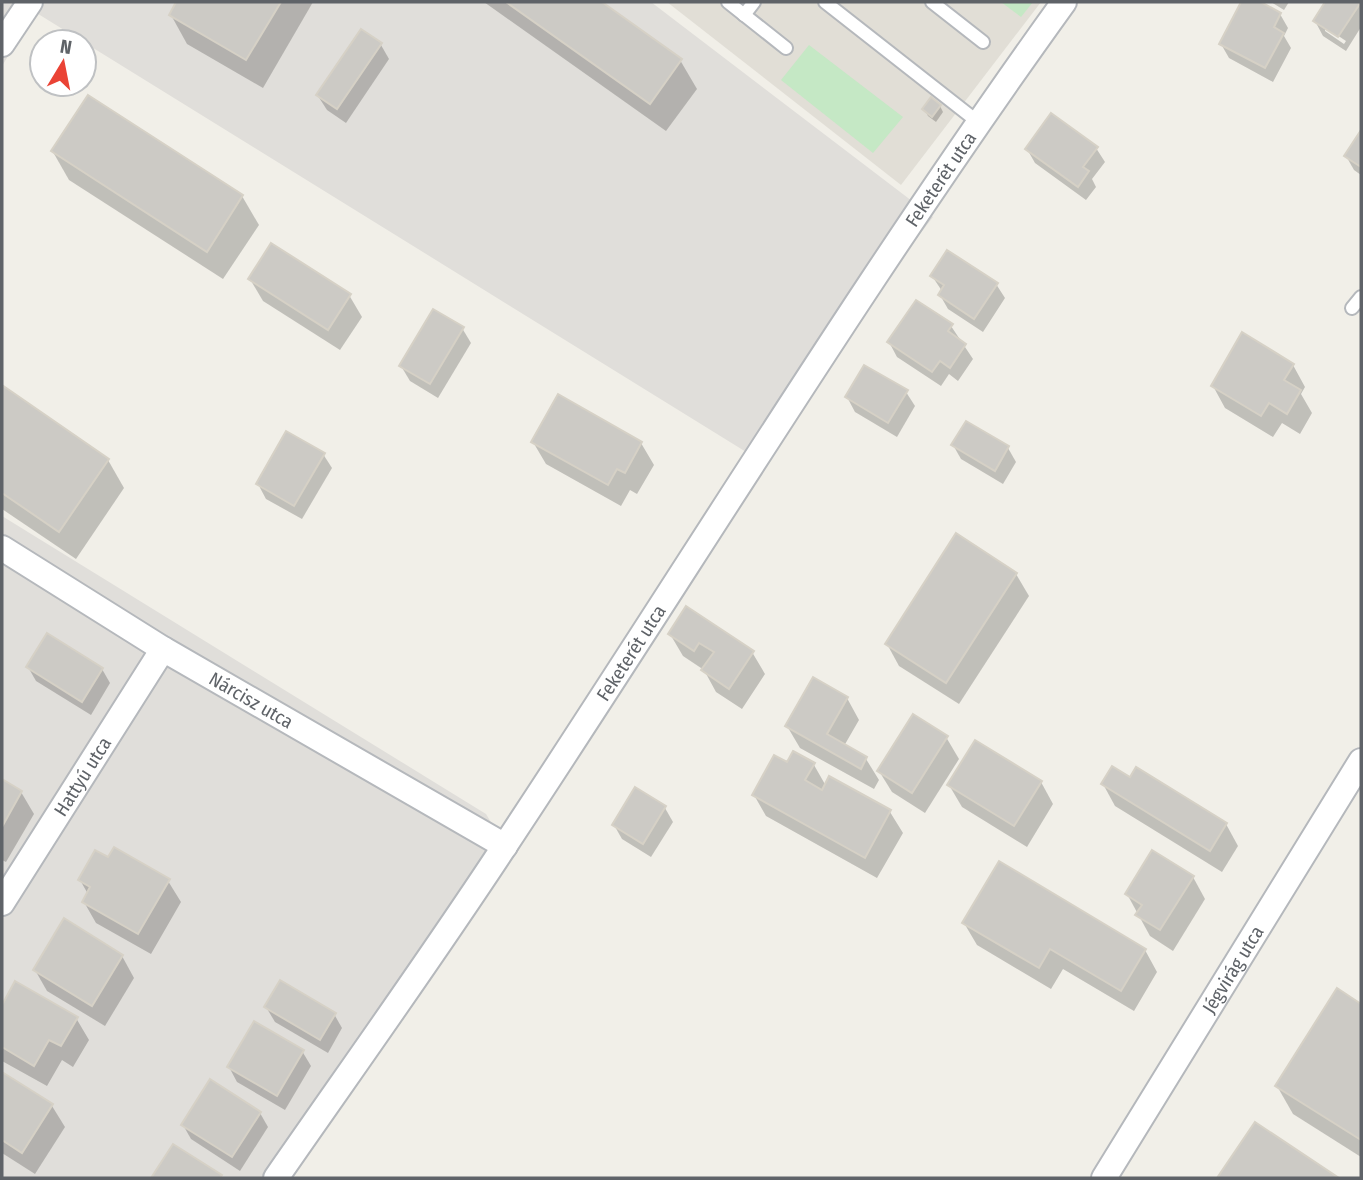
<svg xmlns="http://www.w3.org/2000/svg" width="1363" height="1180" viewBox="0 0 1363 1180" font-family="'Fira Sans Condensed',sans-serif">
<style>
.industrial{fill:#e0deda}
.education{fill:#e1ded6}
.green{fill:#c5e8c5}
.shadow{fill:#0003;fill-rule:evenodd}
.building{fill:#cccac5;stroke:#d6d1c6;stroke-width:2}
.lines{fill:none;stroke-linecap:round;stroke-linejoin:round}
.service-casing{stroke:#b5b8bc;stroke-width:16}
.minor-casing{stroke:#b5b8bc;stroke-width:28}
.service{stroke:#fff;stroke-width:12}
.minor{stroke:#fff;stroke-width:24}
.labels{text-anchor:middle;stroke-width:5;stroke-linejoin:round;paint-order:stroke}
.street-label{font-size:19px;fill:#5f6368;stroke:#fff}
</style>
<rect width="100%" height="100%" fill="#f1efe8"/>
<g class="industrial">
<polygon points="2,2 651,2 933,217 751,455 35,12 2,66"/>
<polygon points="2,516 486,814 505,846 292,1178 2,1178"/>
</g>
<polygon class="education" points="667,2 1041,2 901,185"/>
<g class="green">
<polygon points="1001,2 1033,2 1021,17"/>
<polygon points="809,45 903,117 873,153 781,80"/>
</g>
<g class="shadow">
<polygon points="178,2 313,2 263,88 187,44 171,15"/>
<polygon points="484,2 599,2 680,60 697,89 666,131"/>
<polygon points="1243,2 1257,2 1280,14 1288,28 1284,36 1291,48 1273,82 1229,58 1221,44"/>
<polygon points="1271,2 1289,2 1284,10"/>
<path d="M1327 2H1361V27L1346 51 1323 36 1315 21ZM1325 27 1346 41 1344 44 1325 31Z"/>
<polygon points="381,45 389,59 346,123 327,110 318,96"/>
<polygon points="940,106 943,112 936,122 928,116 924,109"/>
<polygon points="1361,133 1361,175 1354,170 1346,156"/>
<polygon points="1096,148 1105,162 1092,179 1096,187 1086,200 1035,163 1027,149"/>
<polygon points="53,152 242,196 259,225 223,279 69,180"/>
<polygon points="932,276 996,284 1005,298 983,332 948,309 940,295 942,291"/>
<polygon points="250,279 349,295 362,317 340,350 263,301"/>
<polygon points="951,326 973,359 958,381 949,374 941,386 897,357 889,342"/>
<polygon points="462,328 471,343 438,398 410,381 401,366"/>
<polygon points="1293,365 1305,387 1301,394 1312,413 1300,434 1282,423 1273,437 1225,408 1213,386"/>
<polygon points="2,387 108,460 124,488 76,559 2,509"/>
<polygon points="906,392 915,406 897,437 855,412 847,397"/>
<polygon points="533,442 641,443 654,465 637,494 630,490 621,506 546,464"/>
<polygon points="953,445 1008,448 1016,462 1003,484 961,459"/>
<polygon points="323,454 332,468 302,519 266,499 258,484"/>
<polygon points="956,536 1016,574 1029,596 959,704 899,666 887,644"/>
<polygon points="670,634 752,652 765,674 742,709 716,692 704,670 683,656"/>
<polygon points="28,667 102,669 110,683 91,715 36,681"/>
<polygon points="847,698 859,720 844,746 866,759 879,780 874,789 800,748 787,726"/>
<polygon points="946,737 959,759 925,813 892,792 879,771"/>
<polygon points="788,765 814,765 826,786 830,778 890,812 903,833 877,878 766,816 754,795"/>
<polygon points="2,781 21,792 34,814 6,862 2,860"/>
<polygon points="1041,782 1053,804 1027,847 962,807 949,785"/>
<polygon points="1103,784 1226,824 1238,846 1222,872 1115,806"/>
<polygon points="665,808 673,822 651,857 622,839 614,825"/>
<polygon points="1193,877 1205,899 1173,951 1150,936 1127,894"/>
<polygon points="80,880 168,881 181,902 151,954 96,923 84,902 88,894"/>
<polygon points="964,923 1145,950 1157,972 1134,1011 1063,969 1051,989 977,945"/>
<polygon points="122,956 134,978 105,1026 47,991 35,970"/>
<polygon points="16,984 76,1018 89,1040 73,1067 62,1060 47,1086 2,1061 2,1009"/>
<polygon points="1337,991 1361,1006 1361,1157 1293,1114 1277,1086"/>
<polygon points="266,1007 334,1014 342,1028 328,1053 275,1022"/>
<polygon points="302,1051 311,1066 285,1110 237,1082 229,1067"/>
<polygon points="2,1074 52,1106 65,1127 35,1174 2,1153"/>
<polygon points="260,1113 268,1127 240,1171 191,1139 183,1125"/>
<polygon points="1255,1124 1336,1178 1219,1178"/>
</g>
<g class="building">
<polygon points="176,2 281,2 246,60 169,15"/>
<polygon points="506,2 602,2 682,59 650,104"/>
<polygon points="1241,2 1261,2 1281,13 1274,27 1284,33 1265,68 1219,44"/>
<polygon points="1325,2 1361,2 1338,37 1313,21"/>
<polygon points="361,29 382,43 337,109 316,95"/>
<polygon points="88,95 243,195 207,252 51,151"/>
<polygon points="931,97 941,105 932,117 922,109"/>
<polygon points="1051,113 1098,147 1083,167 1089,171 1078,187 1025,149"/>
<polygon points="1361,130 1361,167 1344,156"/>
<polygon points="271,243 351,294 328,330 248,279"/>
<polygon points="947,250 998,283 974,319 938,295 944,285 930,276"/>
<polygon points="916,300 953,324 948,331 966,344 950,368 940,361 932,372 887,342"/>
<polygon points="433,309 464,327 430,384 399,366"/>
<polygon points="1242,332 1294,364 1284,380 1301,390 1287,414 1269,403 1261,416 1211,386"/>
<polygon points="864,365 908,390 888,423 845,397"/>
<polygon points="2,385 109,459 59,532 2,493"/>
<polygon points="558,394 642,442 625,473 617,469 608,485 531,442"/>
<polygon points="966,421 1009,446 995,471 951,445"/>
<polygon points="286,431 325,453 294,506 256,484"/>
<polygon points="956,533 1017,573 946,683 885,644"/>
<polygon points="686,606 754,651 729,689 701,670 714,652 699,643 694,651 668,634"/>
<polygon points="47,633 103,668 82,702 26,667"/>
<polygon points="813,677 848,697 827,734 867,757 861,769 785,726"/>
<polygon points="913,714 948,736 912,793 877,771"/>
<polygon points="975,740 1042,781 1014,826 947,785"/>
<polygon points="793,751 815,763 805,780 822,790 829,776 891,810 865,858 752,795 774,755 787,762"/>
<polygon points="1112,766 1130,777 1136,767 1227,823 1210,851 1101,784"/>
<polygon points="2,779 22,791 2,827"/>
<polygon points="635,787 666,806 643,844 612,825"/>
<polygon points="114,847 170,879 138,934 82,902 90,887 78,880 95,850 108,857"/>
<polygon points="1152,850 1194,876 1160,930 1135,915 1142,905 1125,894"/>
<polygon points="999,861 1146,949 1121,991 1050,949 1039,968 962,923"/>
<polygon points="64,918 123,955 92,1006 33,970"/>
<polygon points="280,980 336,1013 320,1040 264,1007"/>
<polygon points="15,981 78,1017 61,1046 49,1040 34,1066 2,1047 2,1005"/>
<polygon points="1337,988 1361,1004 1361,1140 1275,1086"/>
<polygon points="254,1021 304,1050 277,1096 227,1067"/>
<polygon points="2,1072 53,1104 22,1153 2,1140"/>
<polygon points="210,1079 261,1112 232,1157 181,1125"/>
<polygon points="1255,1122 1339,1178 1217,1178"/>
<polygon points="173,1144 222,1175 220,1178 151,1178"/>
</g>
<g class="lines">
<defs>
<g id="service">
<polyline points="728,2 786,48"/>
<polyline points="825,2 978,122"/>
<polyline points="932,2 983,42"/>
<polyline points="744,15 754,2"/>
<polyline points="1352,308 1361,297"/>
</g>
<g id="minor">
<polyline points="2,44 30,2"/>
<path id="s1" d="M2 548 163 649 505 846"/>
<path id="s2" d="M2 903 163 649"/>
<path id="s3" d="M276 1178C353 1067 432 957 506 844 692 563 867 275 1064 2"/>
<path id="s4" d="M1104 1178 1361 761"/>
</g>
</defs>
<use href="#service" class="service-casing"/>
<use href="#minor" class="minor-casing"/>
<use href="#service" class="service"/>
<use href="#minor" class="minor"/>
</g>
<g class="labels">
<g class="street-label">
<text dy="7" stroke="none"><textPath href="#s3" startOffset="1200">Feketerét utca</textPath></text>
<text dy="7" stroke="none"><textPath href="#s3" startOffset="634">Feketerét utca</textPath></text>
<text dy="7" stroke="none"><textPath href="#s1" startOffset="292">Nárcisz utca</textPath></text>
<text dy="7" stroke="none"><textPath href="#s2" startOffset="150">Hattyú utca</textPath></text>
<text dy="7" stroke="none"><textPath href="#s4" startOffset="245">Jégvirág utca</textPath></text>
</g>
</g>
<rect width="1363" height="1180" fill="none" stroke="#5f6368" stroke-width="7"/>
<g transform="translate(63 63) rotate(10)"><circle r="33" fill="#ffffff" stroke="#bfc1c3" stroke-width="2"/>
<path d="M0-5L12 26L0 18L-12 26Z" fill="#ea4335"/>
<text y="-10" font-size="19" font-weight="bold" text-anchor="middle" fill="#5f6368">N</text>
</g>
</svg>
